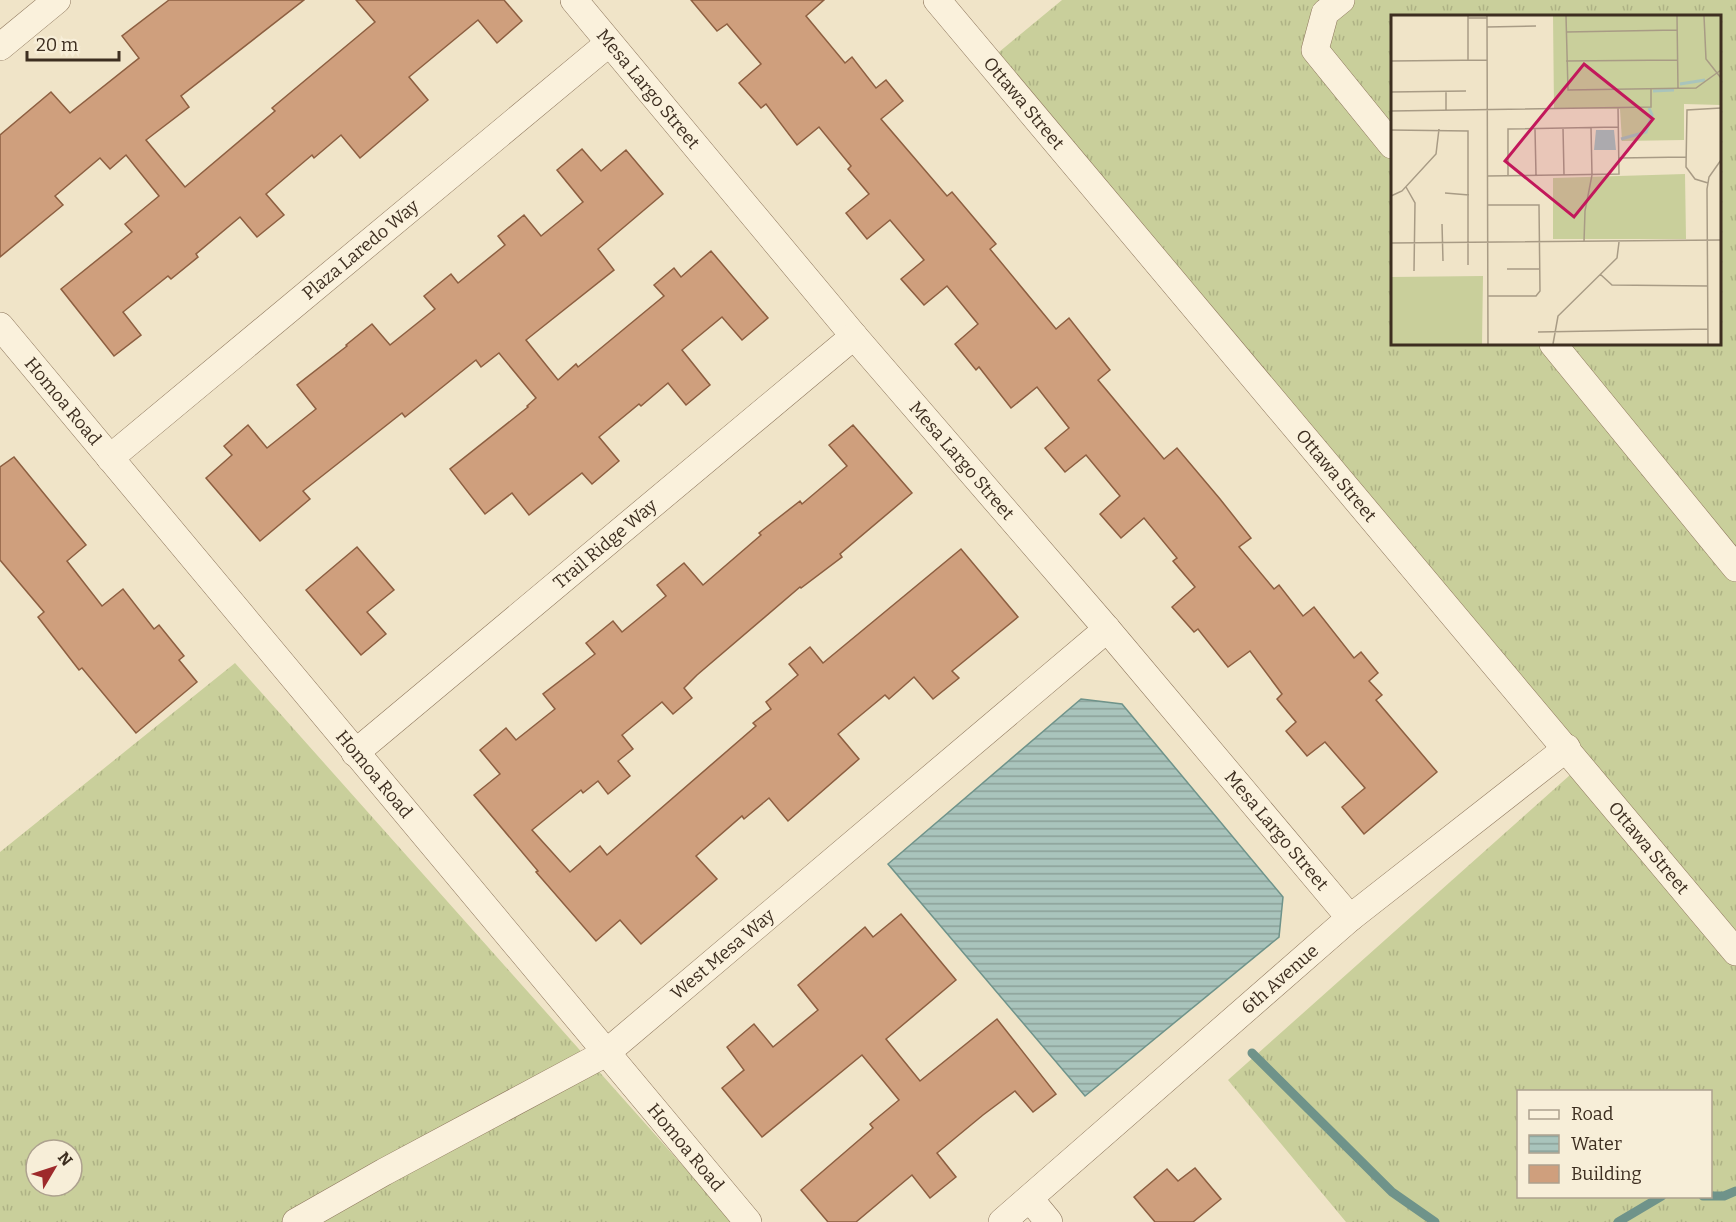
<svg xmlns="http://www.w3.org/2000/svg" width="1736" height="1222" viewBox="0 0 1736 1222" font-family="Bitter,serif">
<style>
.grass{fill:url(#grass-tufts);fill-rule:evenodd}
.water{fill:url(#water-rules);stroke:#6f938a;stroke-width:1.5}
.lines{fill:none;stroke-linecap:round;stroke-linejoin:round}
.stream{stroke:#6f938a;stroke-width:9}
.building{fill:#cf9f7d;stroke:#8d5f41;stroke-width:1.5}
.street-casing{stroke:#8d765c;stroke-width:28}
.street{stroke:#faf1dc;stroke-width:27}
.labels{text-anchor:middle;stroke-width:4.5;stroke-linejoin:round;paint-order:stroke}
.street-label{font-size:18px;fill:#3d2e20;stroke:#f7eed8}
.inset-river{fill:none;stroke:#a9c4bc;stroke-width:3}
.inset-road{fill:none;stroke:#a89b85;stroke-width:1.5}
.view{fill:#c2185b;fill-opacity:0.15;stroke:#c2185b;stroke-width:3}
.inset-edge{fill:none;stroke:#3d2e20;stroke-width:3}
</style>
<defs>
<pattern id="grass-tufts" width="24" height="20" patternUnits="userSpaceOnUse" patternTransform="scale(1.5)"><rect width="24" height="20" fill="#c9cf9b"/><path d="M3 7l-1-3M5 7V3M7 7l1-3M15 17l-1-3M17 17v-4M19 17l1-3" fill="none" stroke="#aeb285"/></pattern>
<pattern id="water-rules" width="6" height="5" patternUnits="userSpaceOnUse" patternTransform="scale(1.5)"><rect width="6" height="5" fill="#a9c4bc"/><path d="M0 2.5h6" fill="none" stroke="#8ba098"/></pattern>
</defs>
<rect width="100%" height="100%" fill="#f0e4c8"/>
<g class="grass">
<path d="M1062 0H1736V1222H1346L1228 1080 1570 775 987 62ZM1392 16H1720V344H1392ZM1518 1092H1710V1196H1518Z"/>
<path d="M235 663 733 1222H0V852ZM36 1150H72V1186H36Z"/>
</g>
<polygon class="water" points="1081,699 1122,704 1283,897 1279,937 1085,1096 888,864"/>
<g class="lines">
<g class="stream">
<polyline points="1252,1053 1392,1192 1435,1222"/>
<polyline points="1703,1196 1724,1196 1736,1191"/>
<polyline points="1618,1222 1662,1196"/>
</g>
</g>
<g class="building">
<polygon points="169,0 304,0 181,96 189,107 146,140 185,187 275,111 272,108 375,22 356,0 504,0 522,21 497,43 478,20 409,77 428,100 360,158 341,135 314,158 312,155 266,194 284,215 257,237 240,217 196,254 198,257 171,279 168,276 123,312 141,335 114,356 61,289 132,232 125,224 159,196 126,155 110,169 100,158 55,196 63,205 0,257 0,135 51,92 70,113 139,58 122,36"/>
<polygon points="691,0 824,0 806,16 845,63 852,57 876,88 886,80 903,101 881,119 947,196 952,192 996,244 990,249 1056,329 1069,318 1110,370 1098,380 1164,459 1177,448 1220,499 1251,538 1239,547 1274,589 1279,585 1303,616 1314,607 1354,658 1361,652 1378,673 1369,681 1382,695 1376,700 1437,772 1364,834 1342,807 1365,788 1325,742 1307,756 1286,731 1296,722 1277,699 1282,694 1250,651 1228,667 1198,629 1194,632 1172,607 1195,587 1173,561 1177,558 1144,518 1121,538 1100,514 1120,496 1086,455 1065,472 1045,448 1069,428 1037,387 1011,408 979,367 976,370 955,344 978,324 947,286 924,305 901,279 924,260 890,220 867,239 846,213 869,194 848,169 851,166 819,127 797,145 766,104 761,108 739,83 761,64 727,24 717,31"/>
<polygon points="582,149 601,171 626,150 663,194 598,249 614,270 526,340 558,380 576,364 578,367 664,296 654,285 674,268 681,277 711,251 768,318 742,340 722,317 682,350 710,385 686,405 668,383 641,406 639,404 599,437 619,461 592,484 582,473 529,515 512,493 485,514 450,469 528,407 527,406 536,398 499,353 481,367 476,360 405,417 402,413 303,491 310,499 260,541 206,478 232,455 224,446 248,425 267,448 316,409 297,385 347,346 346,345 372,324 390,345 435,309 424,296 451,274 458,283 505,245 498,236 524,215 541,236 583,202 557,170"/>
<polygon points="853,425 912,493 840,554 842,557 801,588 800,587 697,675 684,688 692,698 673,714 662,702 622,735 633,749 618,761 630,776 608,794 598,781 583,793 581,790 532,830 570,872 600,846 607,855 756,726 753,723 771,709 766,702 798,675 789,664 810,647 823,663 961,549 1018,617 952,671 959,678 933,699 914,677 889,699 885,695 838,734 859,759 788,821 769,798 744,819 742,816 696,856 717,879 641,944 620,920 596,941 536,872 538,871 474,795 500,774 480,750 506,728 516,740 555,709 543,694 595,654 586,643 613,621 622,632 666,596 657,585 684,563 703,585 761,535 759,533 800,501 802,504 847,466 829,445"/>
<polygon points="14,457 86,545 67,561 102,606 123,589 154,629 159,625 184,656 179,660 197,682 136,733 82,668 79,670 38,617 44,612 0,560 0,467"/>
<polygon points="357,547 394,590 367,612 386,634 361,655 306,590"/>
<polygon points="901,914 956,980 886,1039 920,1081 997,1019 1056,1094 1033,1112 1015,1091 983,1115 937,1153 956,1177 930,1198 912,1175 856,1222 828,1222 801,1190 873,1128 870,1124 899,1100 862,1055 762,1137 722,1088 744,1070 727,1047 754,1024 773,1047 818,1010 798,985 865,927 873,937"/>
<polygon points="1195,1168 1221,1199 1193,1222 1155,1222 1134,1197 1167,1169 1178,1181"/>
</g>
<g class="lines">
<defs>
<g id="street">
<path id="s1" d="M574 0 854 336 1107 629 1350 918"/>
<path id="s2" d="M937 0 1736 952"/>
<polyline points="1341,0 1325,13 1315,50 1392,145"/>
<polyline points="0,47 57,0"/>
<path id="s3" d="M0 326 748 1222"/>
<polyline points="1553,344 1736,568"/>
<path id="s4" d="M110 458 609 43"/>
<path id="s5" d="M355 753 854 336"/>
<polyline points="1030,1199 1049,1222"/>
<path id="s6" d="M296 1222 384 1172 606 1053 1107 629"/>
<path id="s7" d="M1002 1222 1350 918 1567 748"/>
</g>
</defs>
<use href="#street" class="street-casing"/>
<use href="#street" class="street"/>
</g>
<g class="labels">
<g class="street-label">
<text dy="6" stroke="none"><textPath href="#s1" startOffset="116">Mesa Largo Street</textPath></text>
<text dy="6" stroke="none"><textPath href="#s2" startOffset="135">Ottawa Street</textPath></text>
<text dy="6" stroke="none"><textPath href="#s4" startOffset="326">Plaza Laredo Way</textPath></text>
<text dy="6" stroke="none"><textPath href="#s3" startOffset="98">Homoa Road</textPath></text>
<text dy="6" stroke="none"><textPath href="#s1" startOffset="602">Mesa Largo Street</textPath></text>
<text dy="6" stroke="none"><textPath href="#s2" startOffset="621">Ottawa Street</textPath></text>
<text dy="6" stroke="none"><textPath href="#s5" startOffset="326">Trail Ridge Way</textPath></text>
<text dy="6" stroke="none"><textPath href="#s3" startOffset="584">Homoa Road</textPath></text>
<text dy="6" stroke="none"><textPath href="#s1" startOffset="1088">Mesa Largo Street</textPath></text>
<text dy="6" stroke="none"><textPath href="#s2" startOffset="1107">Ottawa Street</textPath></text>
<text dy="6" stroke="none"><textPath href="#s6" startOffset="506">West Mesa Way</textPath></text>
<text dy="6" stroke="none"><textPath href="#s7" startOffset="369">6th Avenue</textPath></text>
<text dy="6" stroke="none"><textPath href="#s3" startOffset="1070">Homoa Road</textPath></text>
</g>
</g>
<g transform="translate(1391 15)">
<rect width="330" height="330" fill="#f0e4c8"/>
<path d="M162 1H330V90L293 89V125L231 126 229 94 163 93ZM294 159 295 224H162V163ZM92 261 91 329H0V262Z" fill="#c9cf9b"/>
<path d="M205 115H223L225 135H203Z" fill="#a9c4bc"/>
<path class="inset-river" d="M289 69 314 65M262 76 283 75M230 124 255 117 261 100 258 93"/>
<path class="inset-road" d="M77 1V45M96 1 97 329M175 1 177 75 305 73 330 55M286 1 287 74M313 1 315 44 330 63M77 3H96M96 12 145 11M175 17 286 15M0 46 96 45M175 46 286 45M55 76V95M0 77 75 76M0 96 260 92V74M172 113 173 160M144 114 145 160M0 115 77 116V250M228 143 295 142M96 161 228 159 227 92M117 161V114L227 112M317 168 304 164 295 152 296 95 330 93M15 172 24 188 23 256M54 178 78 180M0 181 11 176 45 139 48 114M51 209 52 246M193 227 194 196 201 160 200 112M0 228 330 225M116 254H149M209 259 221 270 317 271M97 281H145L149 276 148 190H97M147 317 317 314M162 329 167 301 226 243 228 227M317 329 316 174 318 162 330 145"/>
<path class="view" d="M193 49 262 104 183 202 114 146Z"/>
<rect width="330" height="330" class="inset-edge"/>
</g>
<rect x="1517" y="1090" width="195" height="108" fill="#f7eed8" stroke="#ada18e" stroke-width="1.5"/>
<rect x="1529" y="1110" width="30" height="9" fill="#faf1dc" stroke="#ada18e" stroke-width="1.5"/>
<text x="1571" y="1120" font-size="18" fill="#3d2e20">Road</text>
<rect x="1529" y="1135" width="30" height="18" fill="url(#water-rules)" stroke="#ada18e" stroke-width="1.5"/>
<text x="1571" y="1150" font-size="18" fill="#3d2e20">Water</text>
<rect x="1529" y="1165" width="30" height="18" fill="#cf9f7d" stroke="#ada18e" stroke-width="1.5"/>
<text x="1571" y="1180" font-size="18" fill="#3d2e20">Building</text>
<g transform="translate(54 1168) rotate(51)"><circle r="28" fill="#f7eed8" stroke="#ada18e" stroke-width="1.5"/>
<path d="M0-4.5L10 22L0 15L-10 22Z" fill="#9e2a2b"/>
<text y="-9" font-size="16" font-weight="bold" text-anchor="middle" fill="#3d2e20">N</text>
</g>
<path d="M27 51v9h92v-9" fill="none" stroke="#3d2e20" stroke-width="3"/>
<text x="36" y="51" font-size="18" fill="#3d2e20" stroke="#f7eed8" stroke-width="4.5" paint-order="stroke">20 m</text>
</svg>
